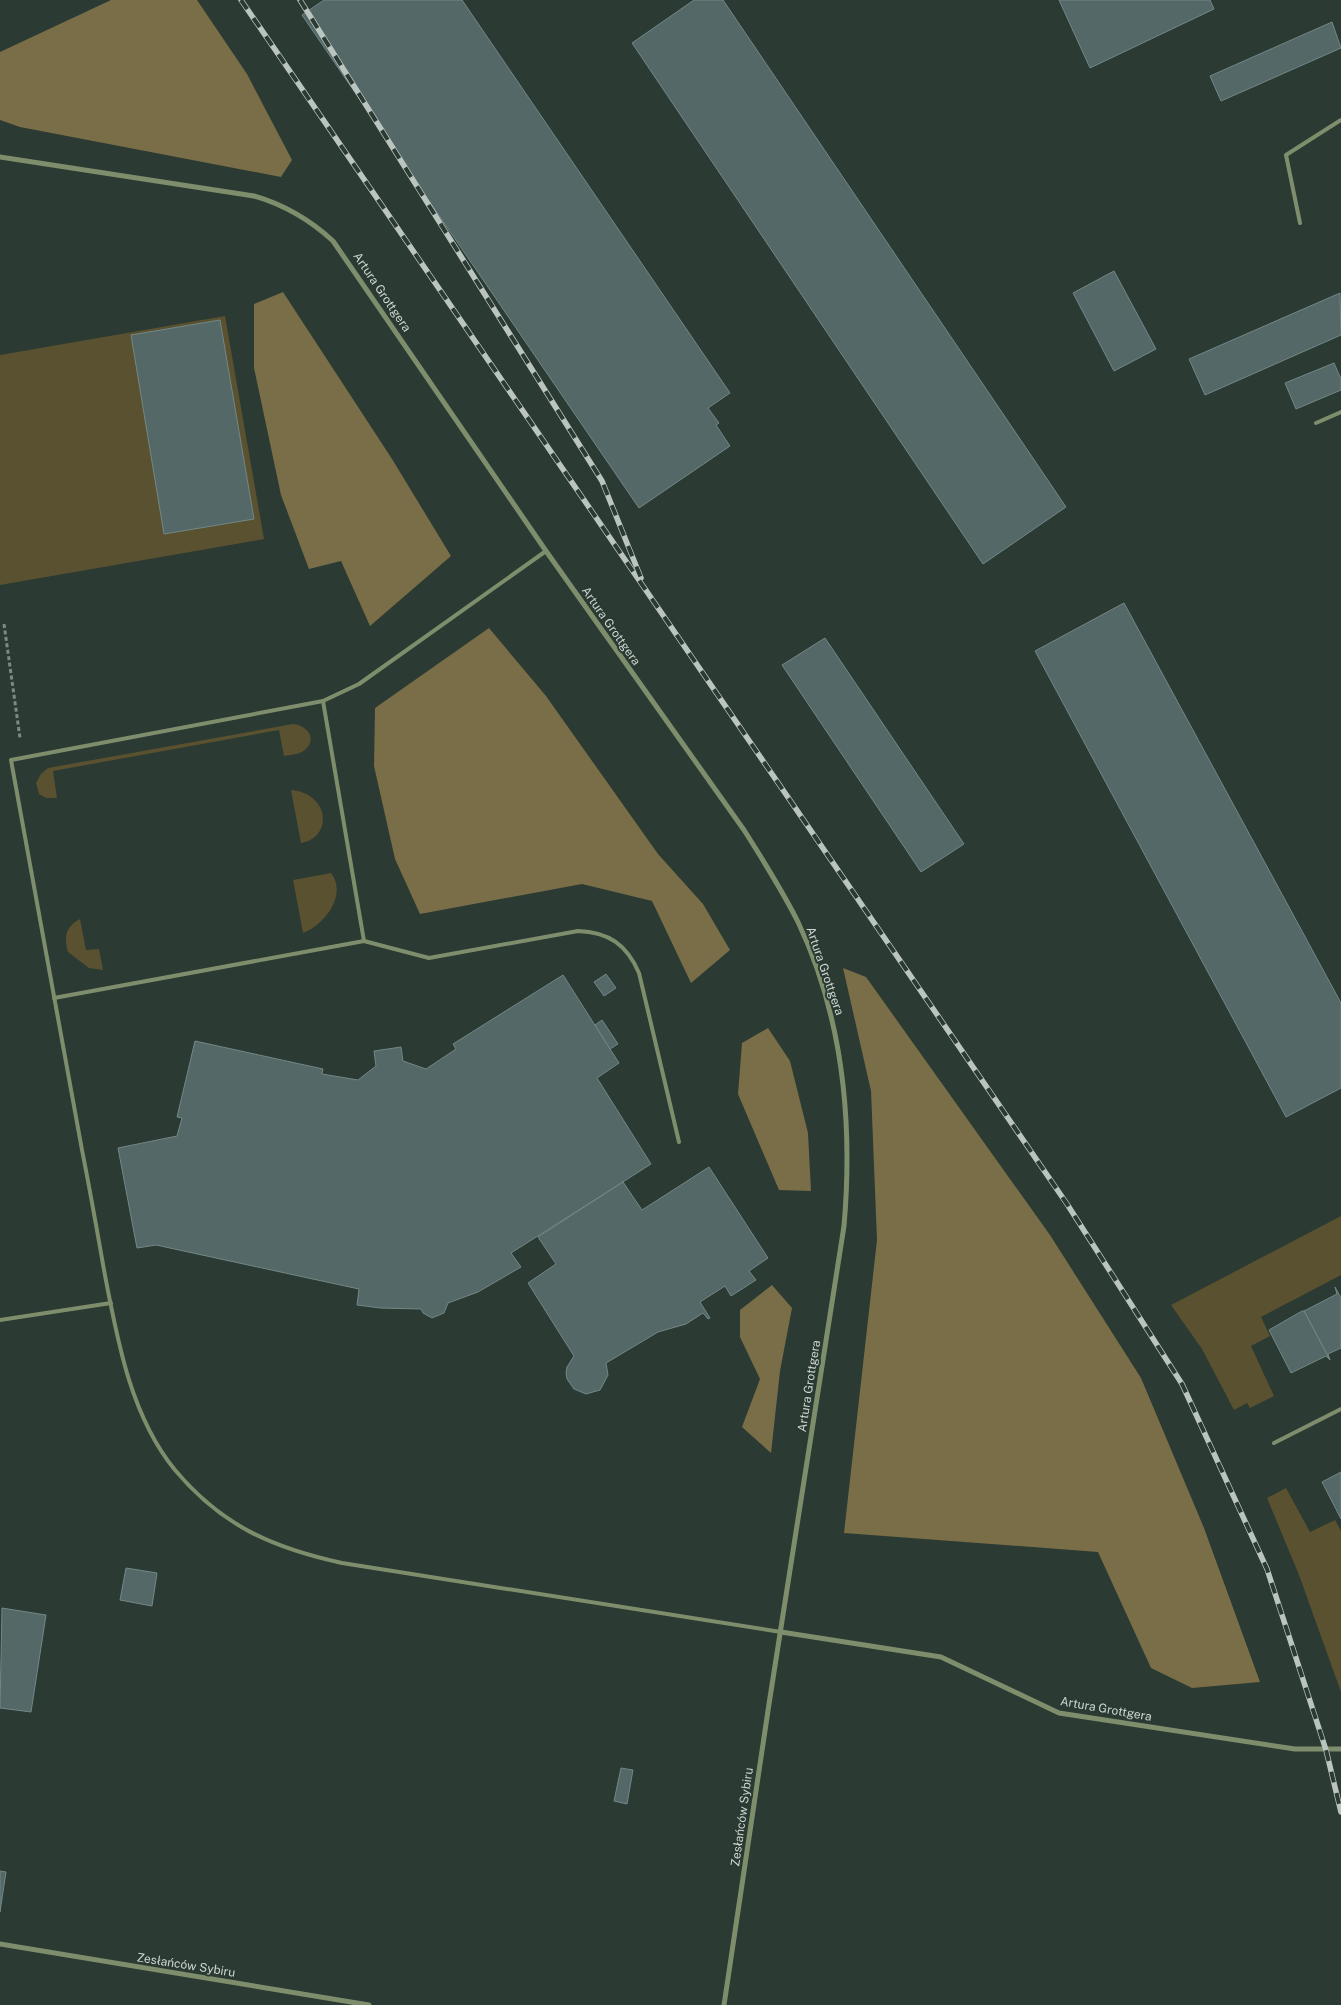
<svg xmlns="http://www.w3.org/2000/svg" width="1341" height="2005" viewBox="0 0 1341 2005" font-family="'Public Sans',sans-serif">
<style>
.green{fill:#5a5130}
.forest{fill:#796e47}
.building{fill:#536867;stroke:#738887}
.lines{fill:none;stroke-linecap:round;stroke-linejoin:round}
.path{stroke:#7e8a83;stroke-width:3;stroke-dasharray:4 2.5;stroke-linecap:butt}
.lane{stroke:#7e8e6c;stroke-width:4}
.street{stroke:#7e8e6c;stroke-width:5}
.rail-casing{stroke:#bbc5bf;stroke-width:5.5}
.rail{stroke:#2b3a32;stroke-width:4;stroke-dasharray:11;stroke-linecap:butt}
.labels{text-anchor:middle;stroke-width:4;stroke-linejoin:round;paint-order:stroke}
.street-label{font-size:12px;fill:#cdd6d1;stroke:#2b3a32}
</style>
<rect width="100%" height="100%" fill="#2b3a32"/>
<g class="green">
<polygon points="225,316 264,539 0,585 0,355"/>
<path d="M293 724C305 725 317 736 307 748 302 754 291 755 284 756L279 730 53 771 57 798H46L39 794 36 783 41 774 48 768Z"/>
<path d="M291 790C329 793 334 837 301 843Z"/>
<path d="M331 873C348 895 324 925 303 933L293 880Z"/>
<path d="M80 919 86 950 99 949 103 970 89 968 68 952C64 937 65 927 80 919Z"/>
<polygon points="1341,1216 1341,1275 1261,1317 1270,1336 1251,1346 1274,1396 1250,1408 1247,1403 1234,1410 1202,1349 1171,1305"/>
<polygon points="1286,1488 1310,1532 1335,1520 1341,1531 1341,1692 1299,1575 1267,1498"/>
</g>
<g class="forest">
<polygon points="111,0 197,0 247,74 292,160 281,177 20,127 0,120 0,52"/>
<polygon points="283,292 392,459 451,556 370,626 341,561 309,569 281,495 254,368 254,304"/>
<polygon points="489,628 546,696 658,854 703,904 730,950 691,983 652,901 582,884 420,914 395,859 374,766 375,708"/>
<polygon points="843,968 866,977 1050,1235 1141,1378 1204,1528 1260,1682 1192,1688 1151,1668 1098,1552 844,1533 877,1240 871,1091"/>
<polygon points="768,1028 790,1061 808,1133 811,1191 779,1190 738,1094 742,1043"/>
<polygon points="772,1285 792,1308 780,1371 771,1453 742,1427 760,1379 740,1337 740,1310"/>
</g>
<g class="building">
<polygon points="324,0 462,0 730,393 708,408 719,423 716,425 730,446 639,508 302,15"/>
<polygon points="694,0 723,0 1066,507 983,564 632,43"/>
<polygon points="1059,0 1210,0 1214,9 1090,68"/>
<polygon points="1332,22 1341,48 1221,101 1210,76"/>
<polygon points="1114,271 1156,349 1114,371 1073,293"/>
<polygon points="1340,293 1341,335 1205,395 1189,359"/>
<polygon points="220,320 254,519 164,534 131,335"/>
<polygon points="1334,363 1341,379 1341,390 1296,409 1285,383"/>
<polygon points="1124,603 1341,1003 1341,1088 1286,1117 1035,651"/>
<polygon points="825,638 964,844 921,872 782,665"/>
<polygon points="606,974 616,988 604,996 594,982"/>
<polygon points="563,975 619,1063 597,1078 651,1164 511,1253 521,1267 478,1292 448,1303 444,1313 432,1318 423,1313 421,1309 380,1308 357,1305 359,1289 156,1245 137,1248 118,1148 177,1136 182,1118 177,1117 195,1041 323,1069 322,1074 358,1080 376,1066 374,1051 401,1047 403,1061 426,1069 456,1049 453,1044"/>
<polygon points="602,1020 618,1044 610,1049 595,1025"/>
<polygon points="709,1167 768,1258 749,1271 756,1280 731,1296 725,1286 700,1302 710,1318 708,1319 703,1313 686,1324 658,1332 606,1363 608,1375 600,1390 586,1394 574,1389 567,1379 566,1373 567,1367 574,1356 528,1283 556,1264 538,1237 623,1182 642,1210"/>
<polygon points="1335,1287 1341,1298 1341,1348 1328,1354 1330,1360 1304,1311 1337,1294"/>
<polygon points="1302,1311 1304,1311 1330,1360 1326,1356 1291,1373 1269,1330"/>
<polygon points="1341,1472 1341,1519 1322,1482"/>
<polygon points="126,1568 157,1573 152,1606 120,1600"/>
<polygon points="2,1608 46,1615 31,1712 0,1708"/>
<polygon points="621,1768 633,1770 627,1804 614,1801"/>
<polygon points="0,1871 6,1872 0,1912"/>
</g>
<g class="lines">
<polyline class="path" points="4,624 20,738"/>
<g class="lane">
<polyline points="1300,223 1286,155 1341,120"/>
<polyline points="1316,423 1341,412"/>
<path d="M546 551 359 684 323 701 11 760C34 890 58 1020 82 1150 90 1190 97 1230 104 1270 117 1338 130 1415 175 1470 222 1526 273 1548 342 1563L781 1632"/>
<polyline points="323,701 364,941"/>
<path d="M54 998 364 941 429 958 578 931C609 932 627 945 639 973L679 1142"/>
<polyline points="0,1320 111,1303"/>
<polyline points="1274,1443 1341,1409"/>
</g>
<g class="street">
<path d="M0 157 254 196C285 205 309 219 333 241L546 551 744 830C763 860 782 890 798 922 843 1017 853 1122 844 1226L769 1704 724 2005"/>
<polyline points="781,1632 941,1657 1059,1713 1295,1749 1341,1749"/>
<polyline points="0,1944 369,2005"/>
</g>
<defs>
<g id="rail">
<polyline points="241,0 1067,1204 1182,1384 1267,1569 1326,1750 1341,1812"/>
<polyline points="300,0 602,481 641,578"/>
</g>
</defs>
<use href="#rail" class="rail-casing"/>
<use href="#rail" class="rail"/>
</g>
<g class="labels">
<g class="street-label">
<text transform="translate(382 292) rotate(56)" y="4">Artura Grottgera</text>
<text transform="translate(611 626) rotate(55)" y="4">Artura Grottgera</text>
<text transform="translate(825 971) rotate(71)" y="4">Artura Grottgera</text>
<text transform="translate(809 1386) rotate(-81)" y="4">Artura Grottgera</text>
<text transform="translate(1106 1709) rotate(10)" y="4">Artura Grottgera</text>
<text transform="translate(742 1817) rotate(-82)" y="4">Zesłańców Sybiru</text>
<text transform="translate(186 1965) rotate(9)" y="4">Zesłańców Sybiru</text>
</g>
</g>
</svg>
